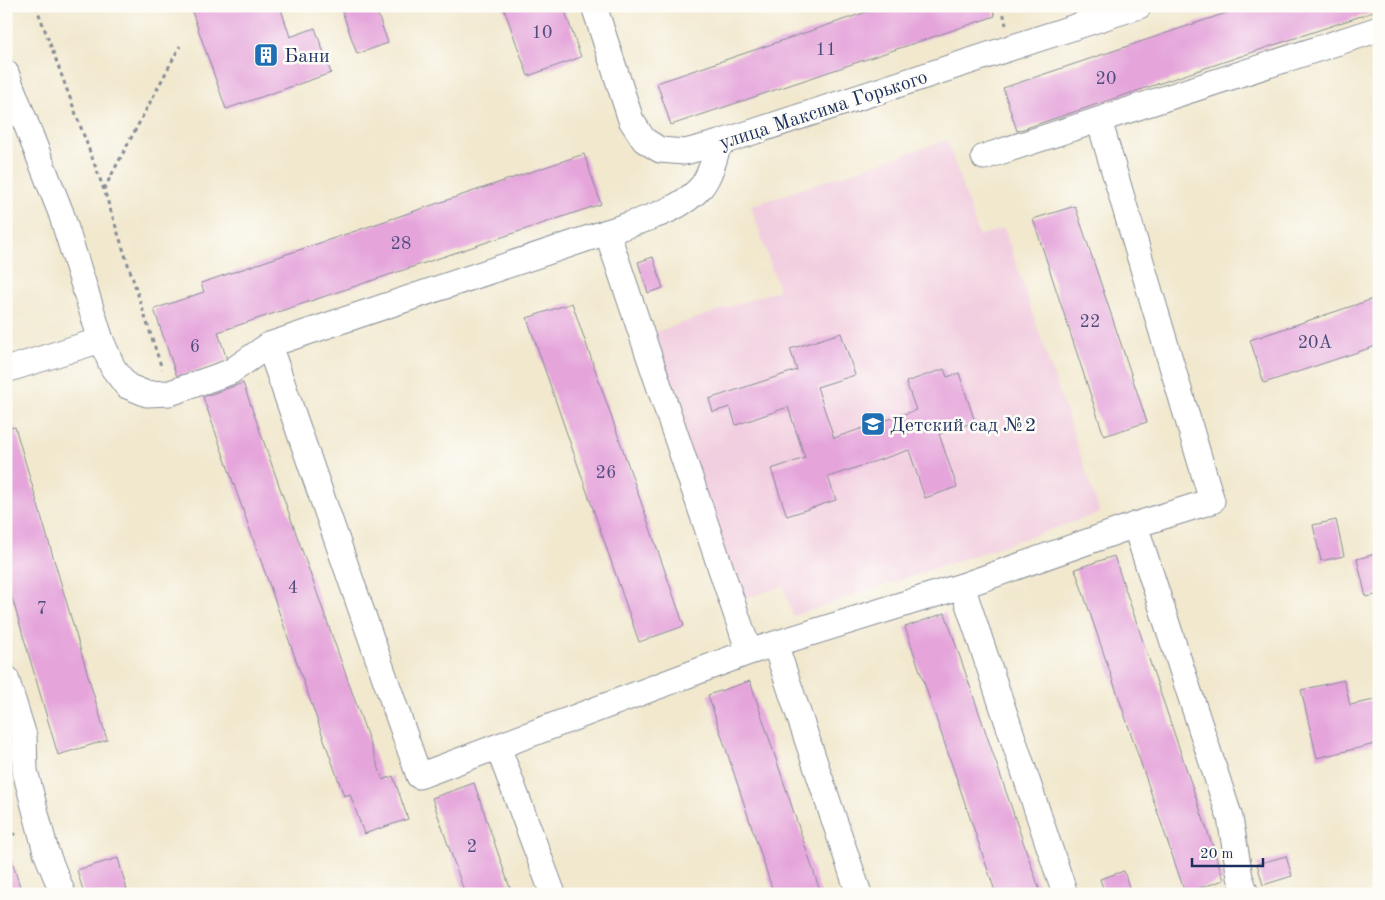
<svg xmlns="http://www.w3.org/2000/svg" width="1385" height="900" viewBox="0 0 1385 900" font-family="'Old Standard TT',serif">
<style>
.built{fill:#f2cfe0}
.building{fill:#e5a5db}
.lines{fill:none;stroke-linecap:round;stroke-linejoin:round}
.minor-casing{stroke:#868c96;stroke-width:27}
.path{stroke:#868c96;stroke-width:3;stroke-dasharray:4 4;stroke-linecap:butt}
.minor{stroke:#fff;stroke-width:25}
.labels{text-anchor:middle;stroke-width:5;stroke-linejoin:round;paint-order:stroke}
.number-label{font-size:18px;fill:#4e4c7d}
.poi-label{font-size:20px;fill:#1b2f5e;stroke:#fdfcf7;text-anchor:start}
.street-label{font-size:20px;fill:#1b2f5e;stroke:#fdfcf7}
</style>
<rect width="100%" height="100%" fill="#fdfcf7"/>
<filter id="ink" filterUnits="userSpaceOnUse"><feTurbulence type="fractalNoise" baseFrequency=".02" numOctaves="2"/><feDisplacementMap in="SourceGraphic" scale="10" xChannelSelector="R" yChannelSelector="G"/><feConvolveMatrix kernelMatrix="1 2 1 2 8 2 1 2 1" color-interpolation-filters="sRGB"/></filter>
<filter id="wash" filterUnits="userSpaceOnUse"><feTurbulence type="fractalNoise" baseFrequency=".0096" numOctaves="4" result="noise"/><feDisplacementMap in="SourceGraphic" scale="20" xChannelSelector="R" yChannelSelector="G"/><feGaussianBlur stdDeviation="1.12" result="paint"/><feColorMatrix in="noise" values="0 0 0 0 0 0 0 0 0 0 0 0 0 0 0 0 0 1.4 0 .05"/><feComposite in="paint" operator="in"/></filter>
<g filter="url(#wash)">
<rect width="100%" height="100%" fill="#f1e8ce"/>
<polygon class="built" points="947,140 979,236 1004,228 1100,513 793,616 783,586 736,601 647,335 779,290 751,206"/>
<g id="blocks">
<g class="building">
<polygon points="190,6 280,6 290,37 315,28 331,73 226,109"/>
<polygon points="355,6 375,6 388,43 357,54 342,11"/>
<polygon points="503,6 563,6 581,57 528,76"/>
<polygon points="884,6 992,6 995,16 671,125 657,83"/>
<polygon points="1247,6 1379,6 1379,10 1017,131 1003,88"/>
<polygon points="584,154 601,204 218,332 227,360 177,377 154,309 204,292 201,283"/>
<polygon points="1075,206 1147,422 1104,436 1033,219"/>
<polygon points="653,257 663,288 648,293 638,262"/>
<polygon points="1379,297 1379,345 1264,383 1250,340"/>
<polygon points="572,303 684,626 639,642 527,318"/>
<polygon points="841,333 855,375 817,387 834,438 916,410 906,382 944,369 947,377 959,373 975,422 939,434 957,487 925,498 909,450 828,477 836,500 787,516 771,469 805,458 788,407 736,425 730,407 713,412 709,399 797,370 790,349"/>
<polygon points="243,383 383,780 393,776 408,819 364,834 350,794 344,796 203,397"/>
<polygon points="15,427 107,740 58,755 6,577 6,429"/>
<polygon points="1336,520 1344,556 1321,561 1313,525"/>
<polygon points="1379,553 1379,594 1366,597 1357,559"/>
<polygon points="1114,556 1224,880 1185,893 1075,569"/>
<polygon points="945,613 1041,894 996,894 905,627"/>
<polygon points="1344,680 1350,705 1379,699 1379,743 1317,758 1301,690"/>
<polygon points="750,681 821,894 774,894 708,695"/>
<polygon points="474,783 512,894 465,894 432,798"/>
<polygon points="6,851 9,851 22,893 6,894"/>
<polygon points="1286,856 1292,876 1263,885 1257,864"/>
<polygon points="118,858 128,894 84,894 77,870"/>
<polygon points="1124,871 1131,894 1105,894 1100,879"/>
</g>
</g>
</g>
<g filter="url(#ink)">
<use href="#blocks" fill-opacity="0" stroke="#868c96" stroke-width="1"/>
<g class="lines">
<defs>
<g id="minor">
<polyline points="594,6 631,120 644,140 660,150 685,152 719,143 1139,6"/>
<polyline points="6,73 61,213 101,340 6,370"/>
<path d="M719 143C715 157 711 174 702 186 680 212 638 221 607 232L749 652"/>
<polyline points="984,157 1379,29"/>
<polyline points="607,232 269,345 419,776 749,652 962,586 1135,525 1212,501 1099,120"/>
<polyline points="101,340 113,368 127,386 147,394 170,393 230,372 269,345"/>
<polyline points="1135,525 1230,818 1240,877 1246,894"/>
<polyline points="962,586 1065,894"/>
<polyline points="775,644 859,894"/>
<polyline points="6,678 24,736 25,771 46,852 63,894"/>
<polyline points="498,747 553,894"/>
</g>
</defs>
<use href="#minor" class="minor-casing"/>
<g class="path">
<polyline points="36,6 104,190 162,369"/>
<polyline points="1002,6 1006,25"/>
<polyline points="104,189 180,46"/>
<polyline points="6,829 16,835"/>
</g>
<use href="#minor" class="minor"/>
</g>
</g>
<defs>
<symbol id="building-square" viewBox="-11 -11 22 22"><rect x="-9" y="-9" width="18" height="18" rx="4" fill="#1f6fb2" stroke="#fdfcf7"/><path d="M-4-6H4V6H1V3H-1V6H-4ZM-2.5-4.3h1.7v1.8h-1.7ZM.8-4.3h1.7v1.8H.8ZM-2.5-1h1.7V.8h-1.7ZM.8-1h1.7V.8H.8Z" fill="#fff"/></symbol>
<symbol id="school-square" viewBox="-11 -11 22 22"><rect x="-9" y="-9" width="18" height="18" rx="4" fill="#1f6fb2" stroke="#fdfcf7"/><path d="M0-5L7-2L0 1L-7-2ZM-4 1L0 2.5L4 1V4Q0 6-4 4Z" fill="#fff"/></symbol>
</defs>
<g fill-rule="evenodd">
<use href="#building-square" x="252" y="41" width="28" height="28"/>
<use href="#school-square" x="859" y="410" width="28" height="28"/>
</g>
<g class="labels">
<g class="number-label">
<text x="542" y="38">10</text>
<text x="826" y="55">11</text>
<text x="1106" y="84">20</text>
<text x="401" y="249">28</text>
<text x="1090" y="327">22</text>
<text x="1315" y="348">20А</text>
<text x="195" y="352">6</text>
<text x="606" y="478">26</text>
<text x="293" y="593">4</text>
<text x="42" y="614">7</text>
<text x="472" y="852">2</text>
</g>
<g class="poi-label">
<text x="284" y="62">Бани</text>
<text x="890" y="431">Детский сад №2</text>
</g>
<g class="street-label">
<text transform="translate(823 109) rotate(-18)" y="7">улица Максима Горького</text>
</g>
</g>
<rect width="1385" height="900" fill="none" stroke="#fdfcf7" stroke-width="25"/>
<path d="M1192 858v8h71v-8" fill="none" stroke="#1b2f5e" stroke-width="2.5"/>
<text x="1200" y="858" font-size="15" fill="#1b2f5e" stroke="#fdfcf7" stroke-width="4" paint-order="stroke">20 m</text>
</svg>
